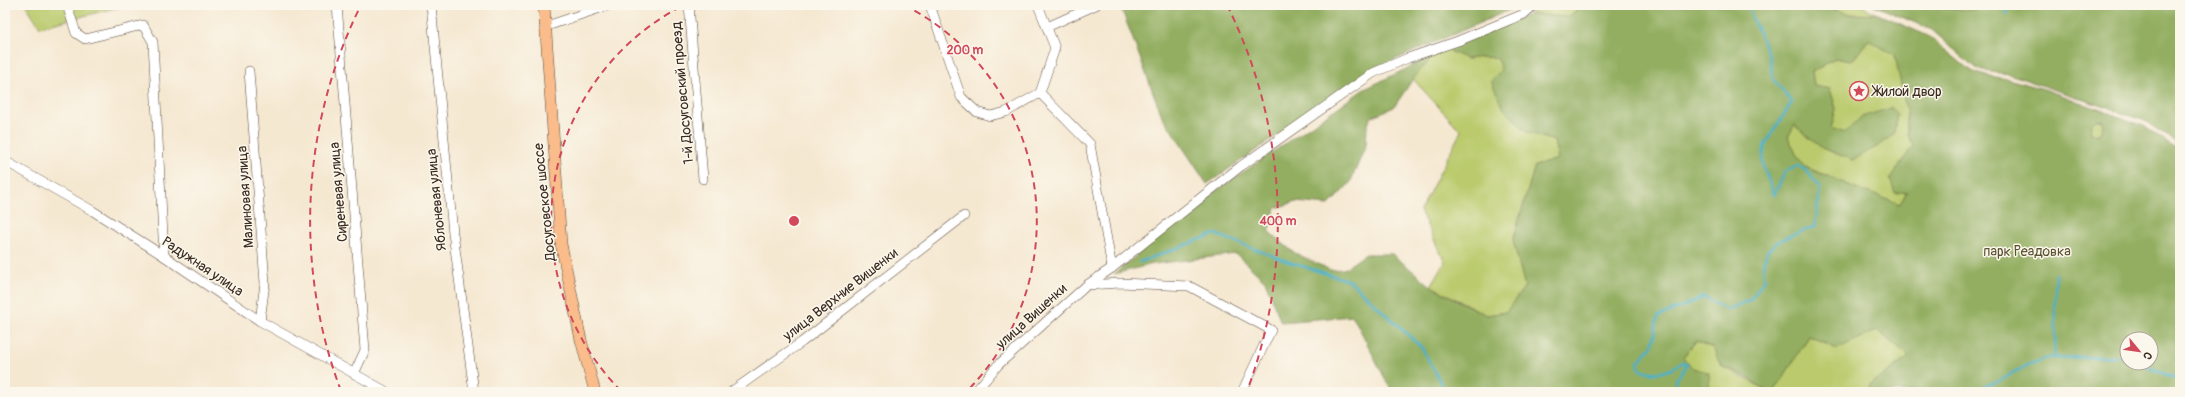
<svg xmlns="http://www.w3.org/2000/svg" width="2185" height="397" viewBox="0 0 2185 397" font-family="Pangolin,sans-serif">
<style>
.green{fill:#baca6c;stroke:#7a7a45}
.forest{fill:#93ae60;stroke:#676c3f;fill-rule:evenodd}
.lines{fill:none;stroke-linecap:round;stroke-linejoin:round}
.stream{stroke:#49b0c8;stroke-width:2.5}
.minor-casing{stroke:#574639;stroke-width:10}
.major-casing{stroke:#574639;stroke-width:12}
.minor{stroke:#fff;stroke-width:9}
.major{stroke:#f9bc8a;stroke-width:11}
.ring{fill:none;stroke:#d1495b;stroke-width:2;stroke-dasharray:7 5}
.labels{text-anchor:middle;stroke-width:3;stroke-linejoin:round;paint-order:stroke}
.poi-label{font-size:14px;fill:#3b2a1e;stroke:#fbf7ec;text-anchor:start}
.street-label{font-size:14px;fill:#3b2a1e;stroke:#fbf7ec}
.park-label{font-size:14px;fill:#5b5232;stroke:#fbf7ec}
.centre{fill:#d1495b;stroke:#fbf7ec;stroke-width:2}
.ring-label{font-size:12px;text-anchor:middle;font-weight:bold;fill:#d1495b;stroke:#fbf7ec;stroke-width:3;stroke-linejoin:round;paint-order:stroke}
</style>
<rect width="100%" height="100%" fill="#fbf7ec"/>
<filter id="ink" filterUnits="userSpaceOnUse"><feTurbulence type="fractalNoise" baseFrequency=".025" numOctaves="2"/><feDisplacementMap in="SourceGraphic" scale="8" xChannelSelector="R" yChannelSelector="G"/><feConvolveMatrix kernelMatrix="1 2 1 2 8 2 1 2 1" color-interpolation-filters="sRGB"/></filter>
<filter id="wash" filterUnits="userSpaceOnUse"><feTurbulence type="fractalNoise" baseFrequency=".012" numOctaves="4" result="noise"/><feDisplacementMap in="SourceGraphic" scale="16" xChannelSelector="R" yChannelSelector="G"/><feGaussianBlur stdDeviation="0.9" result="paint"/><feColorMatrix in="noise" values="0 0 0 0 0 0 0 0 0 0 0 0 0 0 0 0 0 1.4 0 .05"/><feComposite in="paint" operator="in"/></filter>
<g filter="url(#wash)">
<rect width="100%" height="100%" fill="#f5e8d1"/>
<g class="green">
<polygon points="26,5 127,5 40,27"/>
<polygon points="1540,5 1585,5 1567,17 1530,14"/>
<path d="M1829 5H1860L1878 14C1862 14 1842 17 1829 5Z"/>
<polygon points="1929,5 1979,5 1978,10 1932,8"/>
<polygon points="1868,40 1896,55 1907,115 1907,134 1913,146 1891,179 1907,191 1900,204 1861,190 1805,167 1796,154 1788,137 1794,125 1822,148 1853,160 1861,117 1845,134 1831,128 1836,109 1830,89 1814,86 1812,72 1835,58 1852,61"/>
<polygon points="1449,48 1467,59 1482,57 1497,58 1527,132 1554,141 1558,159 1535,166 1513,240 1525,286 1507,312 1487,315 1431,286 1445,262 1420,211 1461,131 1413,79 1430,60 1428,58"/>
<circle cx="2097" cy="127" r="7"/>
<polygon points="1877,330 1909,357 1871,384 1866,392 1774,392 1809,336 1837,349"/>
<polygon points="1696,341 1713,348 1721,366 1771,392 1710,392 1708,373 1691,368 1683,357"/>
</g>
<g class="forest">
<polygon points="1120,5 1521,5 1373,69 1207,184 1162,116"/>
<path d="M1585 5H1829L1835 10 1854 15 1878 14 1928 36 1971 71 1983 75 2008 79 2044 89 2144 126 2180 151V392H1866L1871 384 1909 357 1877 330 1837 349 1809 336 1774 392 1768 391 1746 377 1721 366 1713 348 1696 341 1683 357 1691 367 1709 373 1710 392H1392L1353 316 1281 322 1265 281 1236 254 1153 264 1114 274 1213 193 1245 171 1363 90 1428 58 1430 60 1413 79 1394 107 1371 117 1367 126 1366 145 1350 183 1329 205 1295 202 1276 208 1269 232 1293 252 1330 270 1344 269 1366 254H1392L1431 286 1462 303 1487 315 1506 312 1525 286 1513 240 1535 166 1558 159 1554 141 1527 132 1504 109 1491 81 1501 70 1497 58 1482 57 1467 59 1451 52 1449 48 1530 14 1567 17ZM1868 40 1895 55 1907 115V134L1913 146 1890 179 1895 193 1907 192 1900 204 1861 190 1805 167 1796 154 1788 137 1794 125 1822 148 1853 160 1878 146 1894 134 1897 114 1891 108 1861 117 1845 133 1831 128 1836 109 1830 89 1814 86 1812 72 1835 58 1852 61ZM2097 119 2103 121 2102 132 2098 135 2090 132 2091 124ZM2127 339H2151V363H2127Z"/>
<polygon points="1874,5 1929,5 1932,8 1978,10 1979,5 2180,5 2180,145 2145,121 2009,74 1983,71 1974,67 1932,30"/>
</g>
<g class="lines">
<g class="stream">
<polyline points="2007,14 2007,5"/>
<polyline points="1140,262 1215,234 1289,262 1350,281 1422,348 1446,392"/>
<polyline points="2054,358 2056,336 2055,274"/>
<polyline points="2138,363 2180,380"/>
<path d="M1676 392V380L1687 365 1683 362C1665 373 1660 375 1640 370L1638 362C1643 356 1651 350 1653 342 1656 334 1655 325 1658 317L1704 297 1727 310 1750 300 1765 279C1755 243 1789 236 1815 227L1820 188 1807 171 1797 165 1785 172 1774 195 1762 162 1765 144 1792 102 1773 79 1769 55 1751 15 1749 5"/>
<polyline points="1968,392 2001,380 2028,365 2048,358 2121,356 2127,358"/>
</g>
</g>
</g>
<g filter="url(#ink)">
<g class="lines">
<defs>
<g id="minor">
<polyline points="67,5 76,33 85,39 143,25 153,42 164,256"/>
<polyline points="337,5 365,350 354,374"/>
<polyline points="431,5 453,233 474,392"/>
<polyline points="689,5 703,179"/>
<polyline points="930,5 961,97 977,112 990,116 1006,112 1040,93"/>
<polyline points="1038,5 1055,48 1040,93"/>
<polyline points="544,27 609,5"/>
<polyline points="1047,27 1096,5"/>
<polyline points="249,71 265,283 260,321"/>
<polyline points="1040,93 1090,144 1112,268"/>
<polyline points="5,161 93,211 164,256 260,321 387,392"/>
<polyline points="1088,285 1120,283 1189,286 1271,330 1242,392"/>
<polyline points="731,392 802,342 964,216"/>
<polyline points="975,392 998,365 1087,285 1112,268 1241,166 1373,73 1408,58 1458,41 1524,14 1534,5"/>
</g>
<polyline id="major" points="544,5 561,244 581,340 595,392"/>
</defs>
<use href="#minor" class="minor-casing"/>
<use href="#major" class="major-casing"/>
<use href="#minor" class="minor"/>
<use href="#major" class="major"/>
</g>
</g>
<g class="ring">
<path d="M621 391A242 242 0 0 1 684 5M904 5A242 242 0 0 1 967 391"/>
<path d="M341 391A484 484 0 0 1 361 5M1227 5A484 484 0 0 1 1247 391"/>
</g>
<defs>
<symbol id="sight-ring" viewBox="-11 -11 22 22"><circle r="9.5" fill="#fbf7ec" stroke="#d1495b" stroke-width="1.5"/><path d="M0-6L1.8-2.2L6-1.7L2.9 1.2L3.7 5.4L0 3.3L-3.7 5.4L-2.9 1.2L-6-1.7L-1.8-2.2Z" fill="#d1495b"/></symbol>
</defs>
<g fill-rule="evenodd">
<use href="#sight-ring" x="1848" y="80" width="22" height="22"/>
</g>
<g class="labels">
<g class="poi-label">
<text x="1873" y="96">Жилой двор</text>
</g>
<g class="street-label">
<text transform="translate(682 93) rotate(-95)" y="5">1-й Досуговский проезд</text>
<text transform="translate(338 192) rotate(-95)" y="5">Сиреневая улица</text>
<text transform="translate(245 197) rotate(-94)" y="5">Малиновая улица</text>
<text transform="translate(436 200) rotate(-96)" y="5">Яблоневая улица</text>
<text transform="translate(544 202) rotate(-96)" y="5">Досуговское шоссе</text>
<text transform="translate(203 266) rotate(34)" y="5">Радужная улица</text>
<text transform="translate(840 294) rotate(-38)" y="5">улица Верхние Вишенки</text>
<text transform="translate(1031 316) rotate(-42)" y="5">улица Вишенки</text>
</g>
<g class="park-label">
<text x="2027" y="256">парк Реадовка</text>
</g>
</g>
<circle cx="794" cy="221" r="6" class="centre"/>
<g class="ring-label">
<text x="965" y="54">200 m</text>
<text x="1278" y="225">400 m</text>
</g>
<rect width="2185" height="397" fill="none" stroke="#fbf7ec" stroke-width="20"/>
<g transform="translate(2139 351) rotate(119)"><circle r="19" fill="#fbf7ec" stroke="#aea59a"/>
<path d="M0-3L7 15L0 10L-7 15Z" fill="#d1495b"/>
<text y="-6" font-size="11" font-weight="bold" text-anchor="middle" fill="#3b2a1e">С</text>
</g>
</svg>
